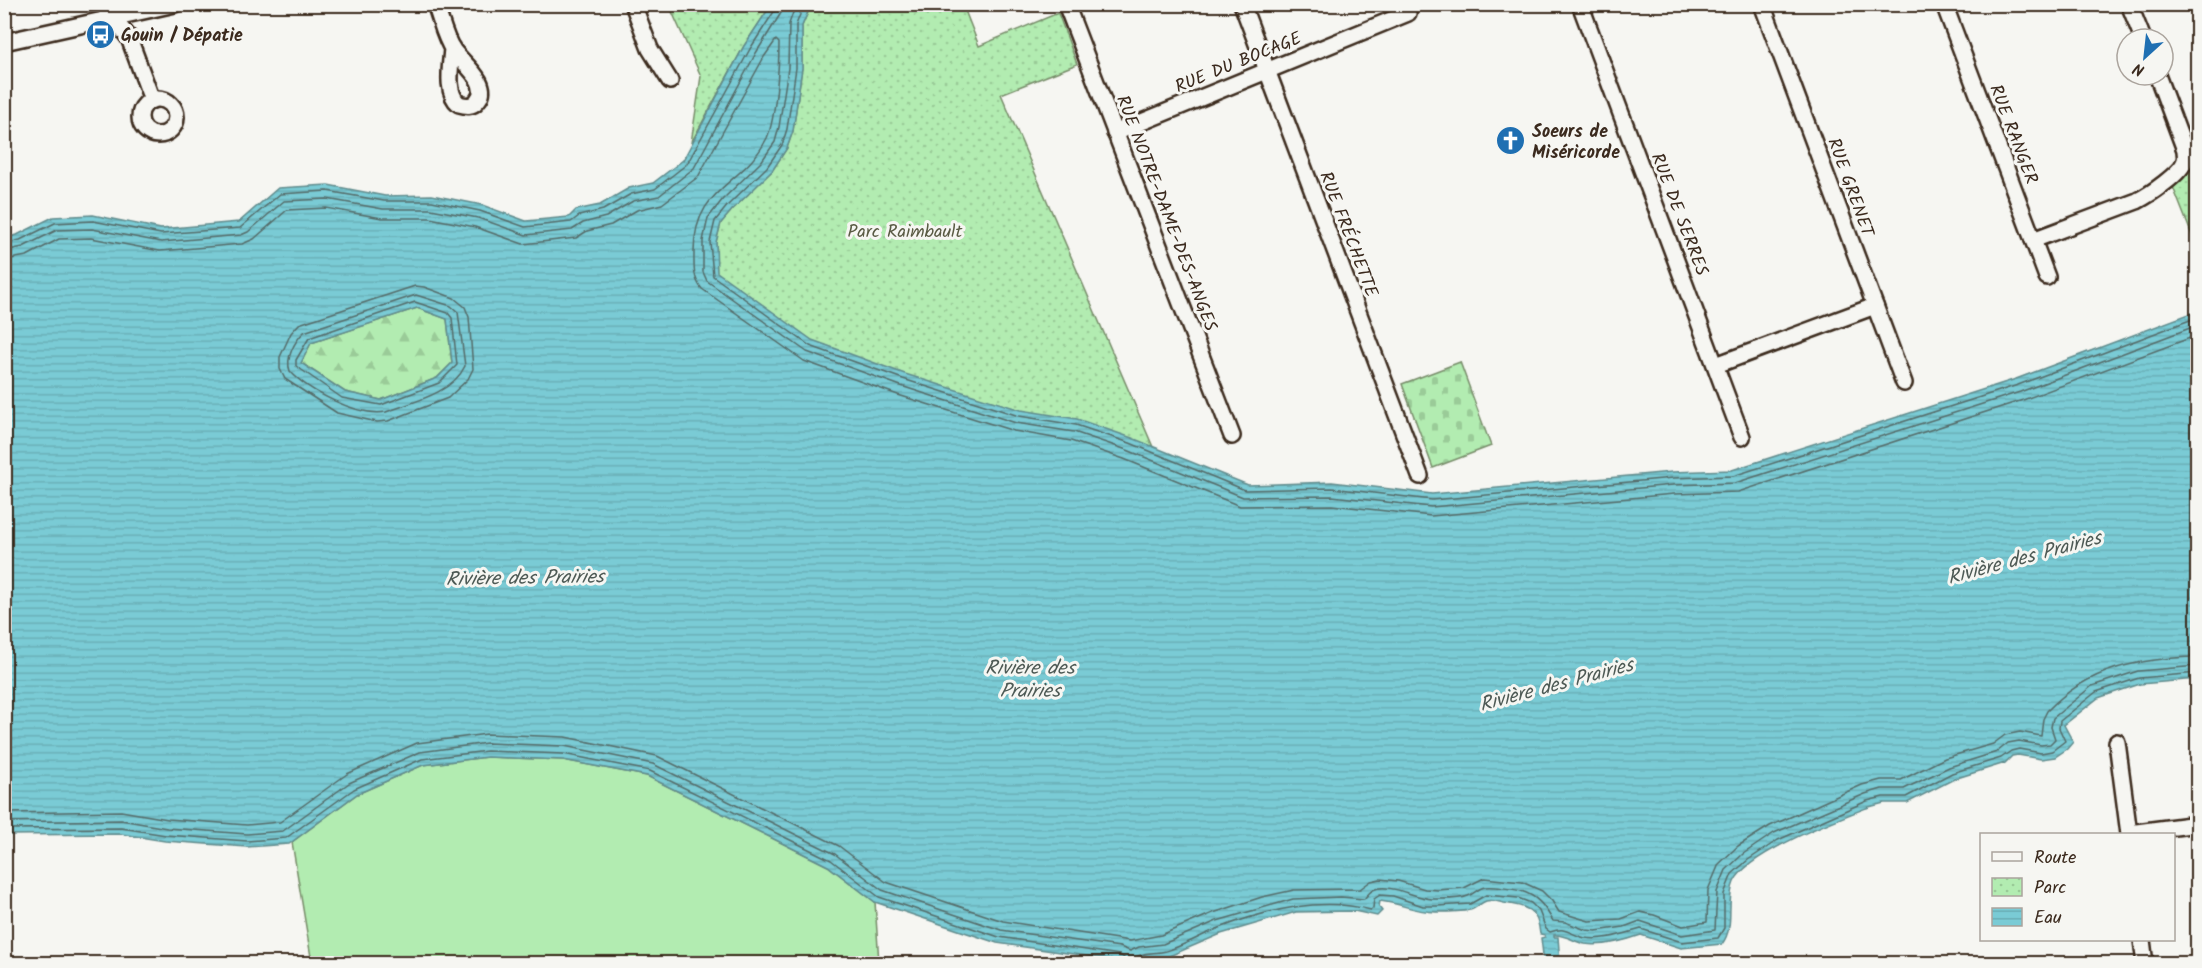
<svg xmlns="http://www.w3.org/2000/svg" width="2202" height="968" viewBox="0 0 2202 968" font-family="Kalam,sans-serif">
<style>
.green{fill:#b2ecb1;stroke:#768b68;stroke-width:1.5}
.forest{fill:url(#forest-firs);stroke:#768b68;stroke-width:1.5}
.cemetery{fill:url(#cemetery-stones);stroke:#768b68;stroke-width:1.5}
.park{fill:url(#park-dots);stroke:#768b68;stroke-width:1.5}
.water{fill:url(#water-rules);stroke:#618b8c;stroke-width:1.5;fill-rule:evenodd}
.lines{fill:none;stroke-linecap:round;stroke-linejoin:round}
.shore{stroke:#546a67;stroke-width:1.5}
.minor-casing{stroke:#3b2a1e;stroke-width:20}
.minor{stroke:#f6f6f2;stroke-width:15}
.labels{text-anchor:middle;stroke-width:6;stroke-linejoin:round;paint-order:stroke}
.poi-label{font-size:18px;font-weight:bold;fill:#3b2a1e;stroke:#f6f6f2;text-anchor:start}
.street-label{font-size:18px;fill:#3b2a1e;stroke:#f6f6f2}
.park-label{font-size:18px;fill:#595a43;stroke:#f6f6f2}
.water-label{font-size:20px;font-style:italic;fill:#4e5a55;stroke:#f6f6f2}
</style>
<defs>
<pattern id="forest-firs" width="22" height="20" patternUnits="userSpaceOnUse" patternTransform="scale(1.5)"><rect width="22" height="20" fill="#b2ecb1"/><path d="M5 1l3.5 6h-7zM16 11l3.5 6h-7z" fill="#9acb98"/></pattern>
<pattern id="cemetery-stones" width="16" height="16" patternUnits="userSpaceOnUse" patternTransform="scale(1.5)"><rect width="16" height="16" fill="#b2ecb1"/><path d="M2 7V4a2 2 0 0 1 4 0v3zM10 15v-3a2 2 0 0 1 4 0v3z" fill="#9acb98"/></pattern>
<pattern id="park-dots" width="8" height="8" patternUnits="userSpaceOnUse" patternTransform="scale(1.5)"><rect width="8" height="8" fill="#b2ecb1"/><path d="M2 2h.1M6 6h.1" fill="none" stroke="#9acb98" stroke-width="1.8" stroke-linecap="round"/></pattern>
<pattern id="water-rules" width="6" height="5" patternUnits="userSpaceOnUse" patternTransform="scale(1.5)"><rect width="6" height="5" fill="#7acbd5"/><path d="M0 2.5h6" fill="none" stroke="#6aaeb6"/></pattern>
</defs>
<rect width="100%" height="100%" fill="#f6f6f2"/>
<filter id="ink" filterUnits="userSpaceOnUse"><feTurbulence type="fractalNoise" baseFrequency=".0167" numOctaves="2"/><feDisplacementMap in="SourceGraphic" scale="12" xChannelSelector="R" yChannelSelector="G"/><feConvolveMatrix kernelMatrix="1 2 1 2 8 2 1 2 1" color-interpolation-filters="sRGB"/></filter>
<g filter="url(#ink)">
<polygon class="green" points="487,757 563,760 647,776 828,866 875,902 879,963 312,963 292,842 357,794 423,765"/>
<polygon class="forest" points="417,308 447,319 452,363 437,378 381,400 345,392 301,363 311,343"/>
<polygon class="cemetery" points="1460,362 1491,446 1433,468 1402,384"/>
<g class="park">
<polygon points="669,5 771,5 744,46 691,143 701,76"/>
<polygon points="811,5 972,5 964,8 979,46 1058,13 1077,64 1001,94 1153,447 1078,435 807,349 716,273 716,242 721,223 733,209 772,171 787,148 793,131 802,68 802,26"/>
<path d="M2197 125V248L2173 187C2199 163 2192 162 2185 130Z"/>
</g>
<path class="water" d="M771 5H811L802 26V68L793 131 787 148 772 171 733 209 721 223 716 242 717 272 812 340 905 374 1021 410 1077 419 1132 438 1248 485 1332 482 1432 494 1672 472 1732 470 2016 379 2197 311V679L2140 684 2098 698 2064 725 2073 742 2067 749 2055 757 2041 759 2018 755 2012 756 2005 763 1954 779 1907 803H1884L1869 807C1838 819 1747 853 1734 882 1725 903 1736 925 1722 944L1681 948 1641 935C1624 941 1604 947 1585 944 1574 942 1565 934 1554 935V937H1558L1560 963H1544L1541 938 1545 937V935L1540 934C1538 909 1526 906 1504 903 1498 902 1492 899 1486 901 1480 903 1476 909 1470 910 1460 912 1448 912 1438 912 1417 913 1400 903 1380 901L1379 907 1382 911 1377 916 1354 911 1296 912 1221 934 1167 957 1129 962 997 943 875 902 828 866 647 776 563 760 487 757 423 765 357 794 289 844 247 847 165 841 121 834 5 835V238L17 235 53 217 93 215 161 229 239 222 278 188 328 185 385 196 432 195 482 205 526 221 569 217 576 210 600 205 629 188 653 183 683 160 744 46ZM417 308 447 319 452 363 437 378 381 400 345 392 301 363 311 343Z"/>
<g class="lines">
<g class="shore">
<polyline points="796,4 789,24 788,68 779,127 775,142 761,162 723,199 708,218 703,241 703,272 707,281 807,352 901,386 1016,423 1074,432 1127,450 1243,497 1332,496 1431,507 1673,485 1735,483 2020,392 2198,325"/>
<polyline points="804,4 796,25 796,68 787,129 782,145 767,167 728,205 715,221 710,242 713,276 810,346 903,379 1019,416 1076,425 1130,443 1245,490 1332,488 1432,500 1673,478 1733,476 2018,385 2198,317"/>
<polyline points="4,244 20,240 55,223 93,221 161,234 240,228 280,194 327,191 384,201 432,201 480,211 525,227 571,222 579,216 603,210 631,194 655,189 687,164 750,49 775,10 775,4"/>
<polyline points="4,251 23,247 57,230 92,229 161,242 241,235 248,232 284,201 327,199 383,209 431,209 478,218 526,235 572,230 583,223 606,217 633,201 659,196 694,168 756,53 781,13 783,4"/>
<path d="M4 260 27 256 59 239 91 238 160 251 242 244 254 239 287 210 326 208 382 218H430L475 227 523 244 576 238 587 231 611 225 637 210 662 204 698 177 764 57 776 40 779 43C779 66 776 117 767 138 744 186 693 186 694 254 694 267 693 278 702 289L804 361 898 395 1014 431 1071 441 1124 459 1240 506 1332 505 1431 516 1674 494 1738 492 2023 400 2198 335"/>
<polygon points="415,286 424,287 454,298 465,307 469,317 473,369 468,379 448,398 388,421 377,422 337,413 285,379 280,369 280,357 291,333 299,324"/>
<path d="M416 295 451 306 458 312 465 366C452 394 412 402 386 412 358 417 308 391 290 371 285 358 295 341 304 332Z"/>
<polygon points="415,302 448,313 452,318 457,365 439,383 381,405 342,398 296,366 296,360 309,338"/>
<path d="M4 813 121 811 168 819 247 825 280 822 347 774 417 743 487 734 565 737 657 756 839 846 886 882 1003 921 1130 941 1161 935 1213 913 1262 897 1294 890 1360 889 1371 881 1380 879 1398 881 1425 889 1438 890 1464 888 1484 878 1522 882 1542 891 1552 901 1559 912 1589 921 1621 919 1640 912 1654 915 1683 926 1707 922 1708 890 1719 864 1738 846 1770 826 1862 785 1881 780H1901L1945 758 1993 744 2005 735 2020 732 2041 736 2043 719 2047 711C2088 668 2140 658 2198 657"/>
<path d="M4 822 121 820 167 828 247 834 283 831 349 783 420 752 487 743 564 746 653 764 835 854 882 890 1001 930 1120 947 1130 951 1139 947 1163 944 1217 921 1293 899 1341 897 1364 899C1367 896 1369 892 1373 890 1388 882 1415 898 1432 899 1442 899 1459 900 1468 896 1474 894 1478 888 1485 887 1493 886 1513 889 1521 891 1538 896 1545 907 1553 921L1565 922 1586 930 1596 931 1624 927 1640 921 1682 935 1715 930 1717 892 1726 870 1743 854 1774 833 1865 794 1882 789H1904L1949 767 1997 752 2008 743 2019 741 2041 745 2050 744 2055 739 2051 727 2053 718 2092 686 2138 671 2198 666"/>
<polyline points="4,829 121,828 166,835 247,841 286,838 354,789 422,759 487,751 563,754 650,771 831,860 879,897 999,937 1120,955 1124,958 1126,964"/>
<path d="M1134 964 1135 958C1143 951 1156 954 1166 951 1183 946 1200 936 1217 929 1265 910 1320 896 1371 910L1373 908 1374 899 1380 895 1393 896 1423 906H1438L1470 904 1486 895 1518 898 1531 903 1539 911 1546 929 1550 932C1569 926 1567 934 1585 938 1604 941 1623 934 1641 929L1682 942 1718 938 1724 928V894L1732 874 1748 860 1778 840 1867 801 1883 797H1906L1952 773 2001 758 2011 751 2019 749 2041 753 2052 751 2065 741 2059 728 2060 721 2096 692 2139 678 2198 673"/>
</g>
<defs>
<g id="minor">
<polyline points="102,4 129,38 152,100"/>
<path d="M435 4C441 19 444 37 453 50 461 62 493 84 477 101 472 107 466 106 459 104 445 93 451 65 452 48"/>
<polyline points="633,4 650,49 670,81"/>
<polyline points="1066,4 1232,436"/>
<polyline points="1242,4 1420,476"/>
<polyline points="1580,4 1742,437"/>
<polyline points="1762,4 1904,383"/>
<polyline points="1944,4 2047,277"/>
<polyline points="2129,4 2143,39"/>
<polyline points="4,42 175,4"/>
<circle cx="158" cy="117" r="18"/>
<polyline points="1115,133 1408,13 1405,4"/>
<path d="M2033 240 2137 201C2149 195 2182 173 2185 160 2186 157 2185 153 2185 150L2157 75"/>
<polyline points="1716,365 1875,306"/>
<polyline points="2117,742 2129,834"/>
<polyline points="2129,833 2198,824"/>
<polyline points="2142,940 2145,964"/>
</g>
</defs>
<use href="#minor" class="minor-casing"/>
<use href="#minor" class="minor"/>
</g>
</g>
<defs>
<symbol id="bus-disc" viewBox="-11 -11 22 22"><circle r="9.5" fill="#1f6fb2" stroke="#f6f6f2"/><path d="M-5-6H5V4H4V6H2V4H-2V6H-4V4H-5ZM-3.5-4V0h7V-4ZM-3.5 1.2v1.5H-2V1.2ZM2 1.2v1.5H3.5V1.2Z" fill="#fff"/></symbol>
<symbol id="church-disc" viewBox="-11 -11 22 22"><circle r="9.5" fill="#1f6fb2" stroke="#f6f6f2"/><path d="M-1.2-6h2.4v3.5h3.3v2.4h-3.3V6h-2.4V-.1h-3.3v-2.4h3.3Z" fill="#fff"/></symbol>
</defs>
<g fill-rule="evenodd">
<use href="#bus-disc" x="84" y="18" width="33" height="33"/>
<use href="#church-disc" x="1494" y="124" width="33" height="33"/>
</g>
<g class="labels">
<g class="poi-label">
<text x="121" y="41">Gouin / Dépatie</text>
<text x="1532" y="137">Soeurs de<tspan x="1532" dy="21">Miséricorde</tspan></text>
</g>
<g class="street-label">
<text transform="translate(1238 62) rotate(-22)" y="6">RUE DU BOCAGE</text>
<text transform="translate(2014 134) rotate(69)" y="6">RUE RANGER</text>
<text transform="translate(1851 187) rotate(70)" y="6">RUE GRENET</text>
<text transform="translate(1167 213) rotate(69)" y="6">RUE NOTRE-DAME-DES-ANGES</text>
<text transform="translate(1680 214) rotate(69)" y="6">RUE DE SERRES</text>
<text transform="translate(1349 234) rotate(69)" y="6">RUE FRÉCHETTE</text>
</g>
<g class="park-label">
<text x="905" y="237">Parc Raimbault</text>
</g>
<g class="water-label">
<text transform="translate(2024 557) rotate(-15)" y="7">Rivière des Prairies</text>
<text transform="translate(525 577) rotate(-1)" y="7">Rivière des Prairies</text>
<text x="1030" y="674">Rivière des<tspan x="1030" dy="23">Prairies</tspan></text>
<text transform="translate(1556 684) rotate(-15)" y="7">Rivière des Prairies</text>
</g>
</g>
<rect width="2202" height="968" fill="none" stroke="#f6f6f2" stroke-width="24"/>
<rect x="12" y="12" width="2178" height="944" fill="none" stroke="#3b2a1e" stroke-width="2" filter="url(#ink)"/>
<rect x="1980" y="833" width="195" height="108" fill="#f6f6f2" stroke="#aba49d" stroke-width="1.5"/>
<rect x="1992" y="852" width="30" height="9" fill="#f6f6f2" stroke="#aba49d" stroke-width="1.5"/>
<text x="2034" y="863" font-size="18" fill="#3b2a1e">Route</text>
<rect x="1992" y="878" width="30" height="18" fill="url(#park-dots)" stroke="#aba49d" stroke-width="1.5"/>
<text x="2034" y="893" font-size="18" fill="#3b2a1e">Parc</text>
<rect x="1992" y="908" width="30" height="18" fill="url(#water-rules)" stroke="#aba49d" stroke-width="1.5"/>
<text x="2034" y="923" font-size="18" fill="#3b2a1e">Eau</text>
<g transform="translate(2145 57) rotate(207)"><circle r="28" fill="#f6f6f2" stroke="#aba49d" stroke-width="1.5"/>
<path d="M0-4.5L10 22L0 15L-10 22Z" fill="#1f6fb2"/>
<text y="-9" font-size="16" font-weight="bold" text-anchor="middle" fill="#3b2a1e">N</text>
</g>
</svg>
